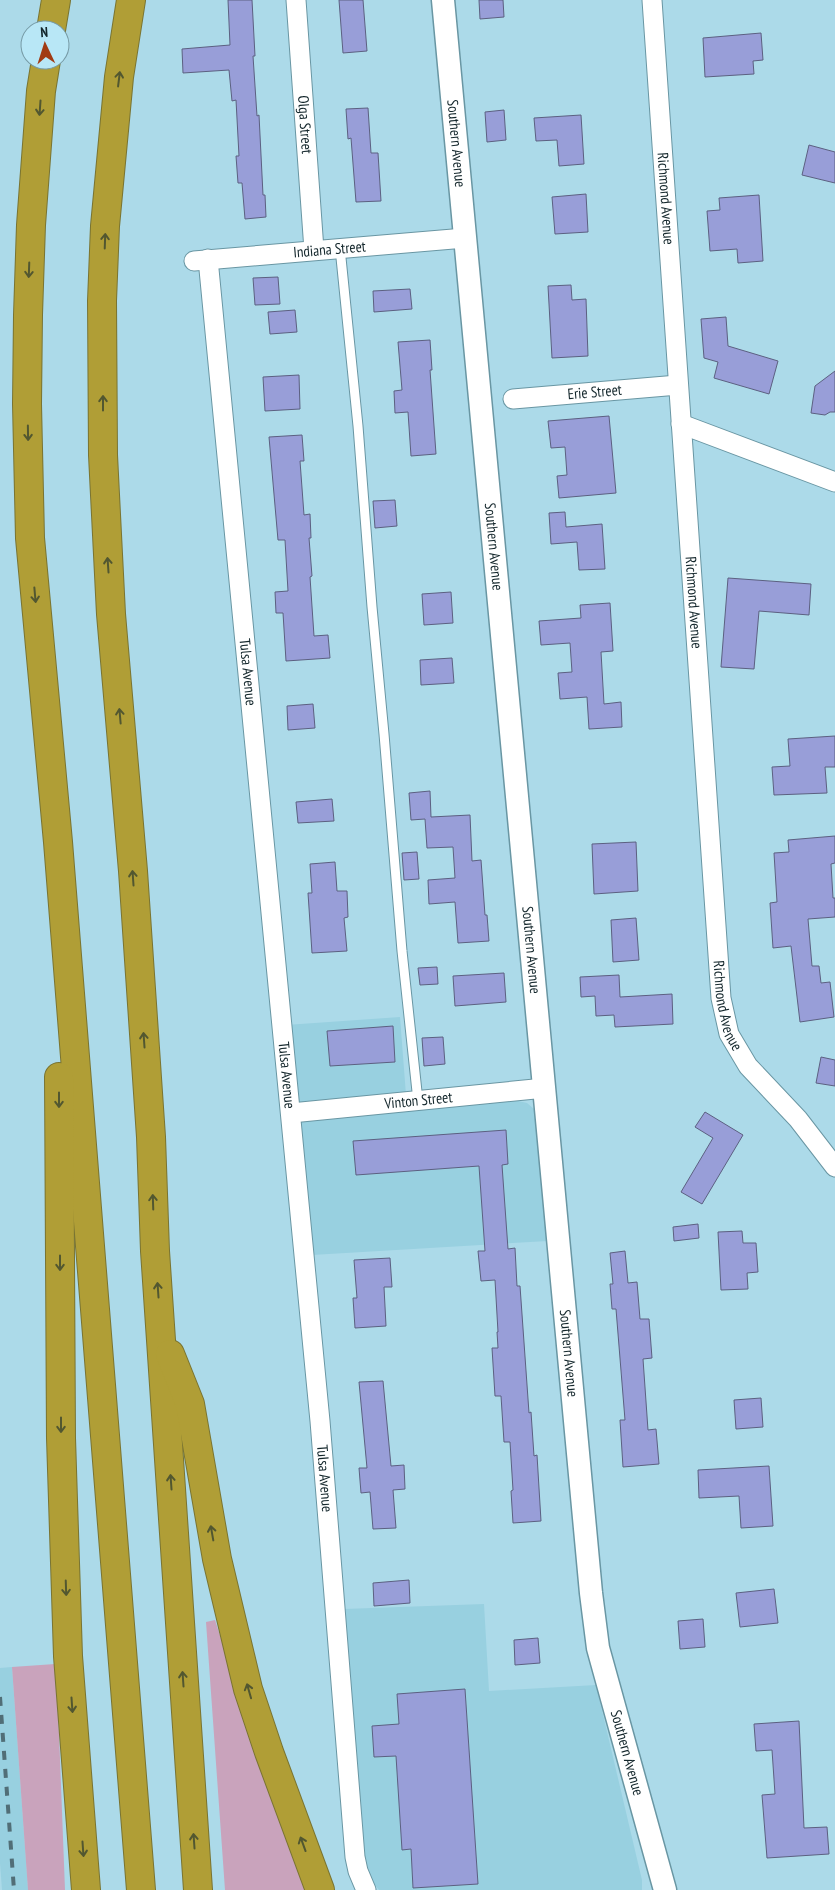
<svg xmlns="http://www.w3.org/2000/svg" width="835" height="1890" viewBox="0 0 835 1890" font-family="'PT Sans Narrow',sans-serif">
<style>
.built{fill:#98d0e0}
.green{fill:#c9a3bc}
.building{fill:#989ed8;stroke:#5c6081}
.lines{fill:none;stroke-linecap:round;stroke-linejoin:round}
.service-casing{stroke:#6996a3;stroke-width:11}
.minor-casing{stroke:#6996a3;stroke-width:21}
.tertiary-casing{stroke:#6996a3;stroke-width:25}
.motorway-casing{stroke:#797432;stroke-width:30}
.service{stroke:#fff;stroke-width:9}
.minor{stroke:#fff;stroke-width:19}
.tertiary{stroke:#fff;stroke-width:22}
.motorway{stroke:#b09e36;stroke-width:28}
.rail{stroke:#516e77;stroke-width:4;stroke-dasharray:9 9;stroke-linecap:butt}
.oneway{stroke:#525730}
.labels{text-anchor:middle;stroke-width:4;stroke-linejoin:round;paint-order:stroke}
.street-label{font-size:15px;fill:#14272c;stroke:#b8e7f6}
</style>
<rect width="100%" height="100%" fill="#acdae9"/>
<g class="built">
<polygon points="400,1017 407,1108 518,1101 527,1103 534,1109 548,1241 312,1255 286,1025"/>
<polygon points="484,1604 489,1691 596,1685 642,1880 642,1890 379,1890 371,1880 365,1856 344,1609"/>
<polygon points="12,1667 28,1890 2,1890 0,1863 0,1668"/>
</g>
<g class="green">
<polygon points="215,1620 252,1734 308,1890 225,1890 206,1622"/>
<polygon points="55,1664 59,1733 65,1890 28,1890 12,1667"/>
</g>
<g class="building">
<polygon points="228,0 252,0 255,56 253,56 257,116 259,115 263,195 265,195 266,217 245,219 242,183 238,183 236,156 239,156 236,100 232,101 229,70 183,73 182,49 230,45"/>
<polygon points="339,0 363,0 367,51 343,53"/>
<polygon points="479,0 503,0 504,17 480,19"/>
<polygon points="761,33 763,60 753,61 754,74 705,77 703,38"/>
<polygon points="368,108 371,153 378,153 381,201 356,202 351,138 348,139 346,109"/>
<polygon points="504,110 506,140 487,142 485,112"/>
<polygon points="581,115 584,164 559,166 557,140 536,141 534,118"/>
<polygon points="809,145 835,152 835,183 802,175"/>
<polygon points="586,194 588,232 555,234 552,197"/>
<polygon points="759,195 763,261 738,263 737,249 710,251 707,211 720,210 719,198"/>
<polygon points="278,277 280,304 255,305 253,278"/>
<polygon points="571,285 572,300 586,299 588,356 552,358 548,286"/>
<polygon points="410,289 412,309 374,312 373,291"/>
<polygon points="295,310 297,332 270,334 268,312"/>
<polygon points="726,317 728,346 778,361 769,394 714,378 718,362 704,358 701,319"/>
<polygon points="430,340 432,370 430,370 436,454 411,456 408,412 395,413 394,391 402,390 398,342"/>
<polygon points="835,371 835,412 830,412 825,415 811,413 815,386"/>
<polygon points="299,375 300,409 265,411 263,377"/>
<polygon points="609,416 616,493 559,498 557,476 567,475 565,447 551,448 548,421"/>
<polygon points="302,435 304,461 300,461 304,515 310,514 311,538 309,538 312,576 310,577 314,636 328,635 330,658 286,661 283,613 276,613 275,592 288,591 285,540 278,540 269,437"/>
<polygon points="395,500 397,526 375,528 373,501"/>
<polygon points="565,512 566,527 602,524 605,569 579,570 577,542 551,544 549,513"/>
<polygon points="728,578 811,584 809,615 759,611 754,669 721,667"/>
<polygon points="451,592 453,623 424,625 422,594"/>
<polygon points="610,603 613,651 601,652 604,704 621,702 622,727 589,729 587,697 560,699 558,673 572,672 570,643 541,645 539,621 581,618 580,605"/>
<polygon points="452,658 454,683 421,685 420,660"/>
<polygon points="313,704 315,728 288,730 287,706"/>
<polygon points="835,736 835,767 825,767 827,793 774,795 772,767 790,766 788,739"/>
<polygon points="430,791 431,817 470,815 472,861 481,860 485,915 487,915 489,941 458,943 455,902 429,904 428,880 455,878 453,847 427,848 425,819 411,820 409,793"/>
<polygon points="332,799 334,821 298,823 296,802"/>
<polygon points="835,836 835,863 831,864 833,898 835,898 835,917 808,919 812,966 819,966 821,983 830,982 834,1017 800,1022 791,946 773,948 770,903 777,902 774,853 789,852 788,840"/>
<polygon points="636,842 638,891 594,894 592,844"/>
<polygon points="417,852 419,879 404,880 402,853"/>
<polygon points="335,862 337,891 347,891 348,917 344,918 347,951 312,953 308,893 312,893 310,864"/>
<polygon points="636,918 639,960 613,962 611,920"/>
<polygon points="437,967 438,984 420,985 418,968"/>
<polygon points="504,973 506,1002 455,1006 453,976"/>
<polygon points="619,975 620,997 672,994 673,1024 615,1027 614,1015 596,1016 595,996 581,997 580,977"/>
<polygon points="393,1026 395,1062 330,1066 327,1031"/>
<polygon points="443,1037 445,1064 424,1066 422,1038"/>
<polygon points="821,1057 835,1060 835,1086 816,1083"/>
<polygon points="705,1112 743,1135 702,1204 681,1192 713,1138 695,1127"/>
<polygon points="506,1130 508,1164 502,1165 508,1249 515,1248 517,1286 520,1286 529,1413 531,1412 534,1456 537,1455 541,1521 513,1523 511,1491 513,1490 510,1442 504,1442 501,1396 495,1396 492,1348 498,1348 497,1332 498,1332 495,1280 481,1281 478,1251 485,1251 479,1166 356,1175 353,1141"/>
<polygon points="698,1224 699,1238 674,1241 673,1227"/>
<polygon points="742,1231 743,1243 756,1243 758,1272 747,1273 748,1289 721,1290 718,1232"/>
<polygon points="625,1251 628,1283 637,1282 640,1319 649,1319 652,1358 643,1359 648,1430 656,1429 659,1464 623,1467 620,1420 625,1420 616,1309 612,1309 610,1284 613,1284 610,1253"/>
<polygon points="390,1258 392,1287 384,1287 386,1326 355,1328 353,1298 357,1298 354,1260"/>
<polygon points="383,1381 391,1466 404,1465 405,1489 393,1490 396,1528 373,1529 370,1492 361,1493 359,1468 367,1468 359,1382"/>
<polygon points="761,1398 763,1427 736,1429 734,1400"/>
<polygon points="769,1466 773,1526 741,1528 739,1496 699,1498 698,1470"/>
<polygon points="409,1580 410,1603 374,1606 373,1583"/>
<polygon points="774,1589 778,1623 740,1627 736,1593"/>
<polygon points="703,1619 705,1647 680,1649 678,1621"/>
<polygon points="538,1638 540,1663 515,1665 514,1640"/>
<polygon points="465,1689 478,1884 413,1888 411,1849 402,1850 396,1756 374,1757 372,1726 399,1724 397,1694"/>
<polygon points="799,1721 804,1828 827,1827 829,1854 767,1858 762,1795 775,1794 772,1750 756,1751 754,1724"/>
</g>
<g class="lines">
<defs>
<polyline id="service" points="340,248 358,426 372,607 384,734 402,951 418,1101"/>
<g id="minor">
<path id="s1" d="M296 0 314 250"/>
<path id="s2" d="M652 0 721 998 729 1034 748 1066 798 1119 835 1167"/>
<path id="s3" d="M208 259 320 1421 355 1857 358 1871 366 1890"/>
<path id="s4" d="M194 261 465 238"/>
<path id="s5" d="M513 399 678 385"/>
<polyline points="681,424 835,482"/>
<path id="s6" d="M291 1113 545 1088"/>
</g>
<g id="tertiary">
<path id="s7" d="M443 0 591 1593 598 1648 665 1890"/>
</g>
<g id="motorway">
<polyline points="131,0 119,77 105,226 102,301 103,455 111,614 133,871 151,1137 155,1251 198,1890"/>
<polyline points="51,30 56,0"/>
<polyline points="46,60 41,91 31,225 28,315 27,404 30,538 58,842 141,1890"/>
<polyline points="59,1077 61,1438 68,1656 86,1890"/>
<polyline points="170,1354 190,1404 217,1559 248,1689 269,1752 320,1890"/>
</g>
</defs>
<use href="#service" class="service-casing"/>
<use href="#minor" class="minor-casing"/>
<use href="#tertiary" class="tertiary-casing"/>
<use href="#motorway" class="motorway-casing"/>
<use href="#service" class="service"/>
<use href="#minor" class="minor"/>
<use href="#tertiary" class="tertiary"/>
<use href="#motorway" class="motorway"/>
<polyline class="rail" points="0,1697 14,1890"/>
</g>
<defs><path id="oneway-shaft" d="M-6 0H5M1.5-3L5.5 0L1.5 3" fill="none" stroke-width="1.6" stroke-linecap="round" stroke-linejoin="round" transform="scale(1.25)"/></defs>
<g class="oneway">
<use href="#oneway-shaft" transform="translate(119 79) rotate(-83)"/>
<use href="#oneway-shaft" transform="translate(40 108) rotate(94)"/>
<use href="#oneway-shaft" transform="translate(105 241) rotate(-88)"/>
<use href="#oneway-shaft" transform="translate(29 270) rotate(92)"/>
<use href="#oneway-shaft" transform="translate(103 403) rotate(-90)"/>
<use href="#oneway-shaft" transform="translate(28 433) rotate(89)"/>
<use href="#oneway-shaft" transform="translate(108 565) rotate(-94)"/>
<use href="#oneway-shaft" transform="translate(35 595) rotate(85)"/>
<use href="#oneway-shaft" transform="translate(120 716) rotate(-95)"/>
<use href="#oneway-shaft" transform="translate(133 878) rotate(-94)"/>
<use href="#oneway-shaft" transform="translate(144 1040) rotate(-94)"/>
<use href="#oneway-shaft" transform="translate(59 1100) rotate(90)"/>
<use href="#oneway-shaft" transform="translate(153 1202) rotate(-92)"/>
<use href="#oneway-shaft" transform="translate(60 1263) rotate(90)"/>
<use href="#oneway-shaft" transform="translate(158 1290) rotate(-94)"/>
<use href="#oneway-shaft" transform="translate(61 1425) rotate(90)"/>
<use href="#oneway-shaft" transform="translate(171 1482) rotate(-94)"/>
<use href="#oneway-shaft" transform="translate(212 1533) rotate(-100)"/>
<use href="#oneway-shaft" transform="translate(66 1588) rotate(88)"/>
<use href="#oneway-shaft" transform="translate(183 1679) rotate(-94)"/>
<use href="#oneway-shaft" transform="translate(249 1691) rotate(-106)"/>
<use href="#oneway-shaft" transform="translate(72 1705) rotate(86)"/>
<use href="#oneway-shaft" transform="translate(194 1841) rotate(-94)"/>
<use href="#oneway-shaft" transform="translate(303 1844) rotate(-110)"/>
<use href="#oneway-shaft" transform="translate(83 1849) rotate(86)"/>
</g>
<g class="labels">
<g class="street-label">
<text dy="5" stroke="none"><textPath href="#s1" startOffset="125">Olga Street</textPath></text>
<text dy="5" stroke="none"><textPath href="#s7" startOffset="144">Southern Avenue</textPath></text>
<text dy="5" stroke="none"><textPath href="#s2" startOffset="199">Richmond Avenue</textPath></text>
<text dy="5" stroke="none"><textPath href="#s4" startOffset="136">Indiana Street</textPath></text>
<text dy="5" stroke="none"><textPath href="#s5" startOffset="82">Erie Street</textPath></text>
<text dy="5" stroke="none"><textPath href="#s7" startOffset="549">Southern Avenue</textPath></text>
<text dy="5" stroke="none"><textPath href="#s2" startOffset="604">Richmond Avenue</textPath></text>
<text dy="5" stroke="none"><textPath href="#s3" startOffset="415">Tulsa Avenue</textPath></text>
<text dy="5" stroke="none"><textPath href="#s7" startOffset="954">Southern Avenue</textPath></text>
<text dy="5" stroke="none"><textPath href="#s2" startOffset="1009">Richmond Avenue</textPath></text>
<text dy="5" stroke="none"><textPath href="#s3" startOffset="820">Tulsa Avenue</textPath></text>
<text dy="5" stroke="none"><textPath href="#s6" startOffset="128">Vinton Street</textPath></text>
<text dy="5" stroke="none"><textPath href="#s7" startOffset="1359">Southern Avenue</textPath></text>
<text dy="5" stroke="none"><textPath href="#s3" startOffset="1225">Tulsa Avenue</textPath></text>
<text dy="5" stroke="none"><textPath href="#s7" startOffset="1764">Southern Avenue</textPath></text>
</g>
</g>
<g transform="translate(45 45) rotate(356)"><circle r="24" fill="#b8e7f6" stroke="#769aa5"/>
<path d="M0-4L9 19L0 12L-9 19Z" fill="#a13b13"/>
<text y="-8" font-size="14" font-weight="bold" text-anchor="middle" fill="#14272c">N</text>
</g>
</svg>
